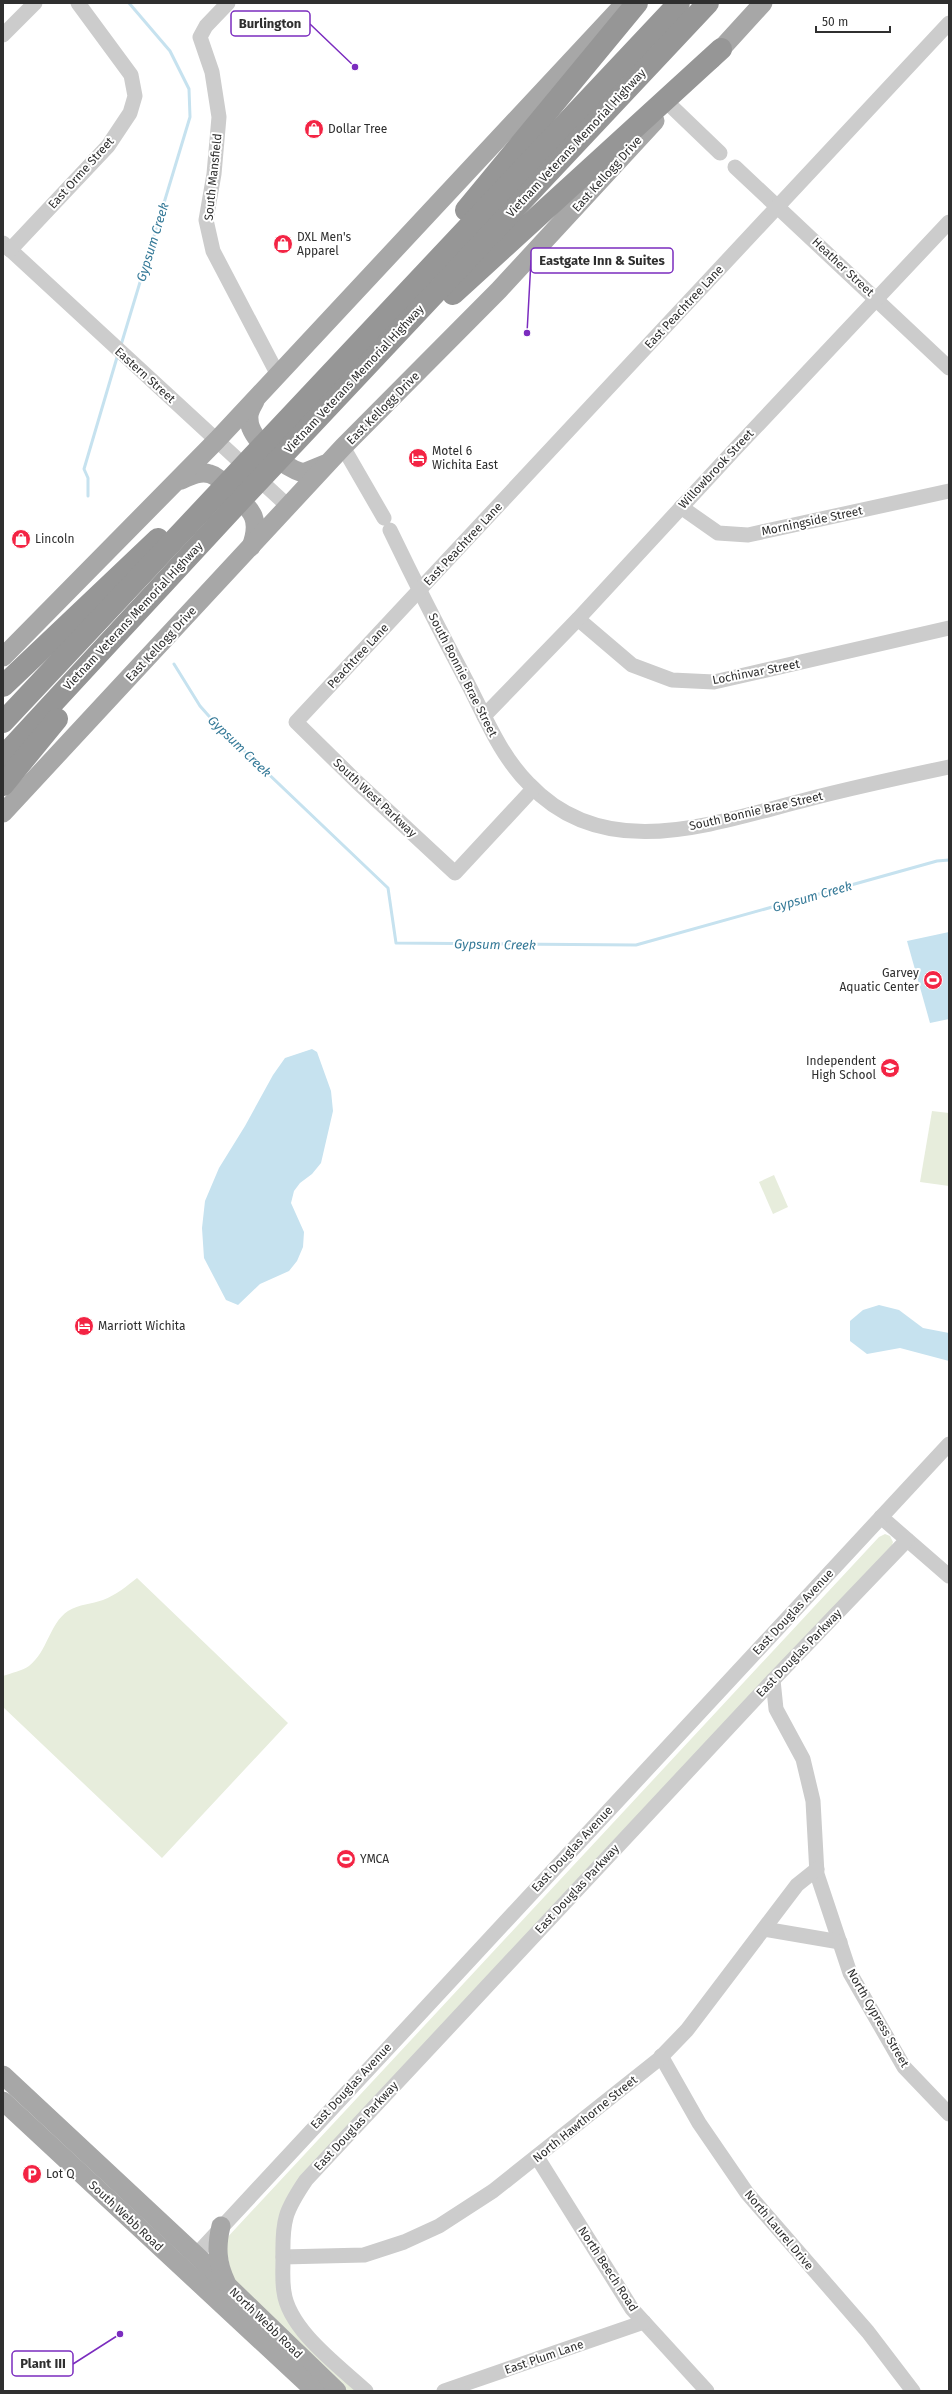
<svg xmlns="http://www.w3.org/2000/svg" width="952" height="2394" viewBox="0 0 952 2394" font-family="'Fira Sans',sans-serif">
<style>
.green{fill:#e7eddc}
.water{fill:#c6e2ef}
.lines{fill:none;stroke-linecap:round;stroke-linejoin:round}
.stream{stroke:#c6e2ef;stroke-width:3}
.minor{stroke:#ccc;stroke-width:15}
.major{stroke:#a7a7a7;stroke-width:19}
.highway{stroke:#969696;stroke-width:22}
.labels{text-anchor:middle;stroke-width:4;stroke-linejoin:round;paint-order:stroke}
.poi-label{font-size:12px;fill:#2f2f2f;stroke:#fff;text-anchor:start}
.street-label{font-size:12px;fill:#2f2f2f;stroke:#fff}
.water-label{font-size:13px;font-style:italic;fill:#367a98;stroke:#fff}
.leader{fill:none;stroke:#7b2cbf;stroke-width:1.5}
.callout-dot{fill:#7b2cbf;stroke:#fff;stroke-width:1.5}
.callout{fill:#fff;stroke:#7b2cbf;stroke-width:1.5}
.callout-label{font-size:13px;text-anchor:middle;font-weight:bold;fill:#2f2f2f}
</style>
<rect width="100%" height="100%" fill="#fff"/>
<g class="green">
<polygon points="932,1111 949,1113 949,1186 920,1182"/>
<polygon points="774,1175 788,1207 773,1214 759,1182"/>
<polygon points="885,1534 890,1536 893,1542 891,1548 293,2190 283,2303 359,2391 345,2391 233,2280 224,2241 879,1537"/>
<path d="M137 1578 288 1723 162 1858 3 1707V1676C11 1673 22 1671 29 1666 48 1651 49 1624 68 1611 79 1604 92 1604 103 1600 116 1595 127 1586 137 1578Z"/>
</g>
<g class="water">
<polygon points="949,932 949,1019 930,1023 907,941"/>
<polygon points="312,1049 317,1052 331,1091 333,1111 321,1163 312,1174 300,1183 294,1191 291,1203 304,1232 303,1247 297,1261 289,1271 260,1284 238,1305 226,1300 204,1258 202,1228 205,1201 219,1168 245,1126 273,1075 285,1058"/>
<polygon points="879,1305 899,1310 923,1328 949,1333 949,1361 900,1348 867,1354 850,1341 850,1321 863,1310"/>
</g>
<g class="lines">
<g class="stream">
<polyline points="121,345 190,117 189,89 170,51 129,3"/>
<polyline points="88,496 88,478 84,469 118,354"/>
<polyline points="174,664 200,706 216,724 388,888 396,943 636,945 937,861 949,860"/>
</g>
<g class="minor">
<polyline points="228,3 206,26 200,37 212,72 219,117 214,174 206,220 213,251 278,375"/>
<polyline points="3,35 35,3"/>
<polyline points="670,105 720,153"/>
<polyline points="735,167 949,368"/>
<polyline points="3,243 289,507"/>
<polyline points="10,250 108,146 130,113 135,96 131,75 78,3"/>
<polyline points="343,447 384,518"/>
<polyline points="681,507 718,533 748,535 949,491"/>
<path d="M390 530C415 582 441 633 468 684 486 719 501 756 529 784 606 866 716 822 809 799 855 787 902 777 949 767"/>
<polyline points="578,619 632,665 672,680 714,682 949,628"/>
<polyline points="484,716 578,619 737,447 949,222"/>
<polyline points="533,789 455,873 357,782 296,722 949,23"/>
<polyline points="881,1517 949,1576"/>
<polyline points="773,1680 776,1709 803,1759 813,1801 817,1874 850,1973 904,2067 949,2114"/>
<polyline points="764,1929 840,1942"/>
<polyline points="661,2056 699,2123 747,2193 868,2332 913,2391"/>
<polyline points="537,2157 632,2309 707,2391"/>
<polyline points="196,2255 949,1444"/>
<polyline points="283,2257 364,2255 404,2242 439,2226 493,2191 659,2059 687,2030 797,1885 817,1869"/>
<path d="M366 2391C339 2366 289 2330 284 2292 282 2281 283 2270 283 2259 282 2220 285 2211 306 2180L773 1680 907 1540"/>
<polyline points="444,2391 644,2322"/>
</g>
<g class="major">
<polyline points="711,60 763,3"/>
<path d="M255 401C252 407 248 412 249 419 249 439 285 468 303 473L325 464"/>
<path d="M181 480C190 476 200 471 210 474 218 476 224 484 230 490 251 510 262 517 251 547"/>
<polyline points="3,657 217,440 625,3"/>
<polyline points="3,813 343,447 499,290 655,121"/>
<polyline points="3,2075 196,2255 337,2391"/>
<polyline points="3,2101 315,2391"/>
<path d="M221 2226C216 2247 217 2263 226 2282"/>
</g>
<g class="highway">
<polyline points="466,210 637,3"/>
<polyline points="453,294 721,49"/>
<polyline points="3,686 158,539"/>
<polyline points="3,722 679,3"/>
<polyline points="3,757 237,504 708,3"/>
<polyline points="3,785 57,719"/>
</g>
</g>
<defs>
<symbol id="shop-disc" viewBox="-11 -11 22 22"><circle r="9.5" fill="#f32444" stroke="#fff"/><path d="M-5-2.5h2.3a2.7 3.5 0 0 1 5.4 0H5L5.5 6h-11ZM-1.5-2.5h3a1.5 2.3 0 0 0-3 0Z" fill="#fff"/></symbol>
<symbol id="hotel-disc" viewBox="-11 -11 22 22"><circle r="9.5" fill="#f32444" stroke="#fff"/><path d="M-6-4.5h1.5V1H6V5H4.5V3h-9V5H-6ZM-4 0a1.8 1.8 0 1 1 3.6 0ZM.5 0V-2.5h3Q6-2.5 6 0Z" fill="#fff"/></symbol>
<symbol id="stadium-disc" viewBox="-11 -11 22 22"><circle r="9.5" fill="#f32444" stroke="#fff"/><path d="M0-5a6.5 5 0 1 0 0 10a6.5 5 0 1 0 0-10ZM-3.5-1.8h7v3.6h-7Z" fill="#fff"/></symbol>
<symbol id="school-disc" viewBox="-11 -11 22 22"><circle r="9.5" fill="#f32444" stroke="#fff"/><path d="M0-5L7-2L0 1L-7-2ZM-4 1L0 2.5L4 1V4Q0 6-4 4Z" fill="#fff"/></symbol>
<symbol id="parking-disc" viewBox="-11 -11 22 22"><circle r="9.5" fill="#f32444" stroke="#fff"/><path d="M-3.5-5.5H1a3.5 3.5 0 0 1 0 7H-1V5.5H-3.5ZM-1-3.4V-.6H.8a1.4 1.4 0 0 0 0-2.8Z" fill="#fff"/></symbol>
</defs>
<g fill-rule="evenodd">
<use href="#shop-disc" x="303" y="118" width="22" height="22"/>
<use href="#shop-disc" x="272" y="233" width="22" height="22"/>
<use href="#hotel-disc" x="407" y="447" width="22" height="22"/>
<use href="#shop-disc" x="10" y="528" width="22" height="22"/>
<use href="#stadium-disc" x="922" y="969" width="22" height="22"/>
<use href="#school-disc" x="879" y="1057" width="22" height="22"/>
<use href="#hotel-disc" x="73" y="1315" width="22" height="22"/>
<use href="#stadium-disc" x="335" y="1848" width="22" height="22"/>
<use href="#parking-disc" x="21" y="2163" width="22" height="22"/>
</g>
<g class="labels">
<g class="poi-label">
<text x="328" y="133">Dollar Tree</text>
<text x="297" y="241">DXL Men's<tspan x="297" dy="14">Apparel</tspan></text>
<text x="432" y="455">Motel 6<tspan x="432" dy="14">Wichita East</tspan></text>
<text x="35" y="543">Lincoln</text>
<text x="919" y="977" text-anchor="end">Garvey<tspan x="919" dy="14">Aquatic Center</tspan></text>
<text x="876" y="1065" text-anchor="end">Independent<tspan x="876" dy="14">High School</tspan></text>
<text x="98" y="1330">Marriott Wichita</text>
<text x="360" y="1863">YMCA</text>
<text x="46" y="2178">Lot Q</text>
</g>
<g class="street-label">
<text transform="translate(576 143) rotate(-47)" y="4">Vietnam Veterans Memorial Highway</text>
<text transform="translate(81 173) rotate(-48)" y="4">East Orme Street</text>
<text transform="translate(607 174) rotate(-48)" y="4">East Kellogg Drive</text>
<text transform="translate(213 177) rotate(-84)" y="4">South Mansfield</text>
<text transform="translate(843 267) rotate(43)" y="4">Heather Street</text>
<text transform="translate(684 307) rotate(-47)" y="4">East Peachtree Lane</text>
<text transform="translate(145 375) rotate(42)" y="4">Eastern Street</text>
<text transform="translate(354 379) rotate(-47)" y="4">Vietnam Veterans Memorial Highway</text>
<text transform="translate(383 408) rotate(-45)" y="4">East Kellogg Drive</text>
<text transform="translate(716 469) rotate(-47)" y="4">Willowbrook Street</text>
<text transform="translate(812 521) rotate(-12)" y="4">Morningside Street</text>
<text transform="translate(463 544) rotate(-47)" y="4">East Peachtree Lane</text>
<text transform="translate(133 616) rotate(-47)" y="4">Vietnam Veterans Memorial Highway</text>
<text transform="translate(161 644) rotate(-47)" y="4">East Kellogg Drive</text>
<text transform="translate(358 656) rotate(-47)" y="4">Peachtree Lane</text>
<text transform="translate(756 672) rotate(-11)" y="4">Lochinvar Street</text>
<text transform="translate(463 675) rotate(63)" y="4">South Bonnie Brae Street</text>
<text transform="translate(375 798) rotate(43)" y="4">South West Parkway</text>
<text transform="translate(756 811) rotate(-13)" y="4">South Bonnie Brae Street</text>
<text transform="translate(793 1612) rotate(-47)" y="4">East Douglas Avenue</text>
<text transform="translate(799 1653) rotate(-46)" y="4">East Douglas Parkway</text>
<text transform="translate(572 1849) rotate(-47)" y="4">East Douglas Avenue</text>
<text transform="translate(577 1889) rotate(-47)" y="4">East Douglas Parkway</text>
<text transform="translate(878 2018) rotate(60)" y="4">North Cypress Street</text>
<text transform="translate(351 2086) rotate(-47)" y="4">East Douglas Avenue</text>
<text transform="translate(585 2119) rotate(-39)" y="4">North Hawthorne Street</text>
<text transform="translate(356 2126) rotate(-47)" y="4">East Douglas Parkway</text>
<text transform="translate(126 2216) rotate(43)" y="4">South Webb Road</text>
<text transform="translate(779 2230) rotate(50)" y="4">North Laurel Drive</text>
<text transform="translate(608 2269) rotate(57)" y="4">North Beech Road</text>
<text transform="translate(266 2323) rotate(44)" y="4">North Webb Road</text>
<text transform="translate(544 2357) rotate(-19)" y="4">East Plum Lane</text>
</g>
<g class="water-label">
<text transform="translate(152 242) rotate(-73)" y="5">Gypsum Creek</text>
<text transform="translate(240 746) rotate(44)" y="5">Gypsum Creek</text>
<text transform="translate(812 896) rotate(-16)" y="5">Gypsum Creek</text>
<text transform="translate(495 944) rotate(1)" y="5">Gypsum Creek</text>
</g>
</g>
<path class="leader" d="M355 67L310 24M527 333L531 260M120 2334L73 2364"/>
<g class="callout-dot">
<circle cx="355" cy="67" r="4"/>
<circle cx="527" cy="333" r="4"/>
<circle cx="120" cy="2334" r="4"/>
</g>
<g class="callout">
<rect x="231" y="11" width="79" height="25" rx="4"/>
<rect x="531" y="248" width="142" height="25" rx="4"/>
<rect x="12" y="2351" width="61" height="25" rx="4"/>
</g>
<g class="callout-label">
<text x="270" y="28">Burlington</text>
<text x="602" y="265">Eastgate Inn &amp; Suites</text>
<text x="43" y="2368">Plant III</text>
</g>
<rect width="952" height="2394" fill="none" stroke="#2f2f2f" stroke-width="8"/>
<path d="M816 26v6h74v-6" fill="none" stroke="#2f2f2f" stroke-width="2"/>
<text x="822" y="26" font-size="12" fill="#2f2f2f" stroke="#ffffff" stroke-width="3" paint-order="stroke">50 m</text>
</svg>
